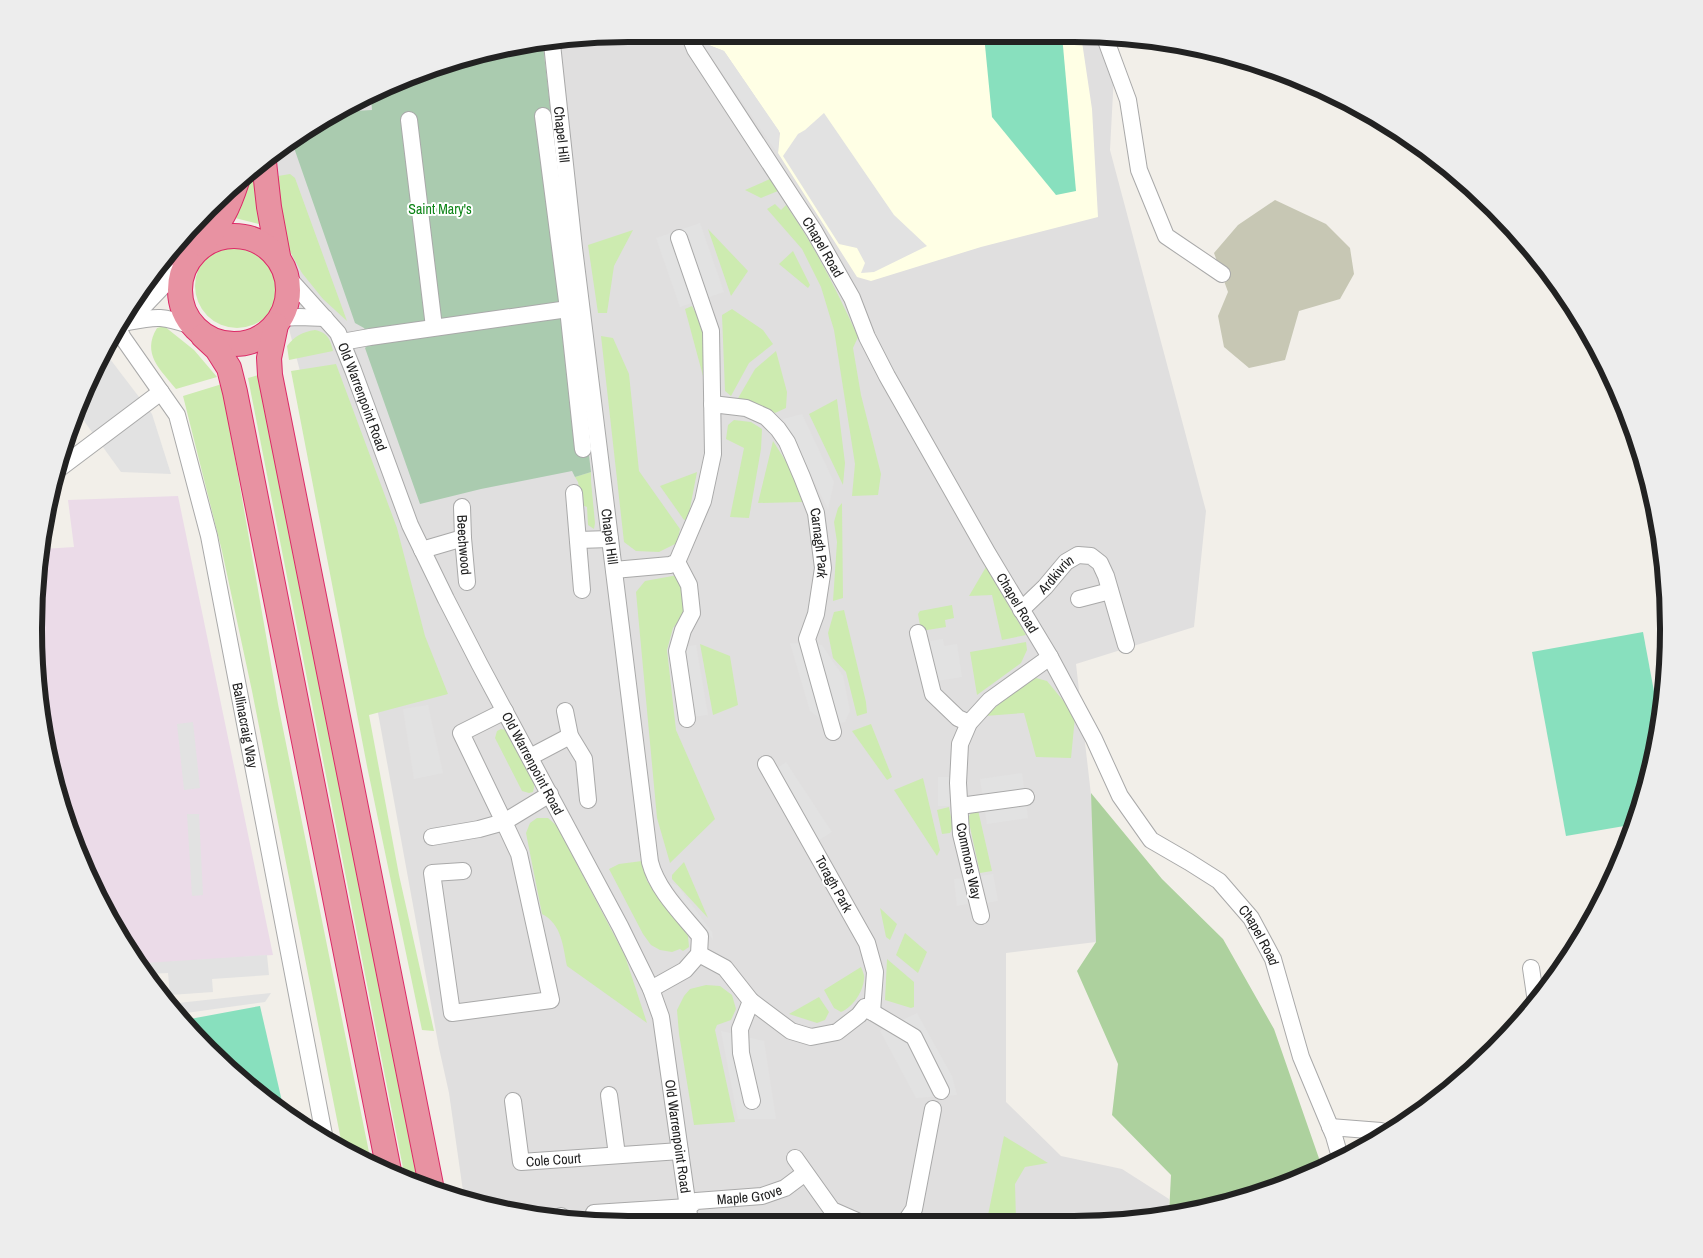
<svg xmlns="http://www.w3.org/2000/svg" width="1703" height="1258" viewBox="0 0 1703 1258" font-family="'Archivo Narrow',sans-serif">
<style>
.residential{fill:#e0dfdf}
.industrial{fill:#ebdbe8}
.education{fill:#ffffe5}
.construction{fill:#c7c7b4}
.grass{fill:#cdebb0}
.forest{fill:#add19e}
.cemetery{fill:#aacbaf}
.pitch{fill:#88e0be}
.parking{fill:#e2e2e2}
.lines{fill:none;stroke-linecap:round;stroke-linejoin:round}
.minor-casing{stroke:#a9a9a9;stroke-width:18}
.highway-casing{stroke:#dc2a67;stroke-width:26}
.minor{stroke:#fff;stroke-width:16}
.highway{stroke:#e892a2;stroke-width:24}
.labels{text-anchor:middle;stroke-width:4;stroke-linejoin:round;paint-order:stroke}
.street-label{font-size:14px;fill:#222;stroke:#fff}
.park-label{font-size:14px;fill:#0c8416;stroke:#fff}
.rim{fill:none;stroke:#222;stroke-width:6}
</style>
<rect width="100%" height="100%" fill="#f2efe9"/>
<polygon class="residential" points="629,34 1116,36 1110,150 1206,511 1194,627 1076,664 1101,882 1096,942 1006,953 1006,1102 1061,1156 1122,1169 1169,1199 1170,1214 1152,1219 590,1223 464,1198 449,1093 439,1048 352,570 289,329 301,303 273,155 331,114 475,54"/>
<polygon class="industrial" points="178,496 273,955 141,964 79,857 54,783 35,668 43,549 74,547 68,500"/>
<polygon class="education" points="698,34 1081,35 1092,109 1098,217 981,247 871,281 857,277 778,153 780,133 724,51 701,42"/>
<polygon class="construction" points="1275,200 1326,224 1350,248 1354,274 1340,299 1299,311 1285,360 1249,368 1224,347 1218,316 1228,292 1214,253 1238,225"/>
<g class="grass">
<polygon points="290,174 295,178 347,321 323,299 302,273 288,248 278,192 278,176"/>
<polygon points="257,179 263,225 235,218 243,200 249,180"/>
<polygon points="770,179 778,191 761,198 745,190"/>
<path d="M775 204 781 210 786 205C815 246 837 291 858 337L853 348 861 395 881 474 878 495 852 496 855 464 834 330 821 287 802 249 767 209Z"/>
<polygon points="708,229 748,271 731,296"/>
<polygon points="633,230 614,266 607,313 598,313 588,245"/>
<circle cx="237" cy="286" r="42"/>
<polygon points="793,251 810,285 808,288 779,264"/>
<polygon points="692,306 706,332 707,391 685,309"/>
<polygon points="732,309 763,330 773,344 749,363 731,396 725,391 722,315"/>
<path d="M164 326 194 350 217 377 176 389C161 370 141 354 157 328Z"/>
<path d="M315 330C328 333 330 339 333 351L289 360 287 346C295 336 302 332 315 330Z"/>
<polygon points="601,336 613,338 629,374 639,471 680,529 677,543 659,552 636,551 624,542"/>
<polygon points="776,351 787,392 786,408 775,413 737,400 755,369"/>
<polygon points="336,364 397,528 425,636 448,694 369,715 399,875 434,1031 422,1030 367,766 291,371"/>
<polygon points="262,374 421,1185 405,1178 248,378"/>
<polygon points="222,384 278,704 371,1162 343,1150 252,691 222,551 183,396"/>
<polygon points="837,399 845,463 843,485 809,414"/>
<polygon points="734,420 751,422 762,429 761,449 749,518 730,517 744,448 726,439 728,425"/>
<polygon points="773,441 787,463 804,502 758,503"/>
<polygon points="591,472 591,481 595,523 594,529 588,525 587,507 582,505 578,482 575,477"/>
<polygon points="697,472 688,519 684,520 660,486"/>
<polygon points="842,503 843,598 833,601 837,542 834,522 838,508"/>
<polygon points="986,567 1026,635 1002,640 992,595 969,596"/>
<polygon points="678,575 685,595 686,611 673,628 667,650 676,730 715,819 670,863 657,818 636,592 645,581"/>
<polygon points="952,605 954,618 945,620 946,627 921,631 918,614 920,611"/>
<polygon points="844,610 866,702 867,713 857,716 846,672 833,658 828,633 834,612"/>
<polygon points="1026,642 1027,650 1021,663 977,695 970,652"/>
<polygon points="700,644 730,656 738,705 713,715"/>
<polygon points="1036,678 1047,681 1066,704 1075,717 1071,758 1036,757 1024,713 985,716 1017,689"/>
<polygon points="871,724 892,777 887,780 852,731"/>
<polygon points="501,729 506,730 535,783 533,792 529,793 522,791 495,738 497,731"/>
<polygon points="923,778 940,850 937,856 894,790"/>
<polygon points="949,807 953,827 950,833 942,834 937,810"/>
<polygon points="978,810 992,871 980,873 968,818 972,811"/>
<path d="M537 818H548L557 826 625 956 647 1023 567 966C563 947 562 924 542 914L526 833 530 823Z"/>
<polygon points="642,861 647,881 688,936 689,947 683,951 680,949 672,952 660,950 651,945 643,934 609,869 619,864"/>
<polygon points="684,862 708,918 672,879 672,875"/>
<polygon points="880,908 897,924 890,940 886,937"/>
<polygon points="905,933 927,952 918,973 896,955"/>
<polygon points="887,959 914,982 914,1007 911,1008 885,1000"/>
<path d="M861 967C862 970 865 975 864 979 863 992 853 1007 841 1012L834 1008 824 990Z"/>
<polygon points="706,985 720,986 732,995 736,1009 731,1020 717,1025 715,1030 735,1122 694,1125 679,1034 677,1010 684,996 690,989"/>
<polygon points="819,997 829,1012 825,1020 817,1023 789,1014"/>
<polygon points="1004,1136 1048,1163 1025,1167 1015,1184 1016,1220 987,1220"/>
</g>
<polygon class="forest" points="1091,793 1162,879 1223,939 1274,1029 1322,1167 1302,1179 1169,1214 1171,1175 1112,1115 1118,1064 1077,971 1096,942"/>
<polygon class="cemetery" points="543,45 551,114 548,113 591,472 575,477 572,471 481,489 420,504 365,348 369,344 369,337 364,328 355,323 292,142 331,114 335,112 372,110 371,97 475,54"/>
<g class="pitch">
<polygon points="984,35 1062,35 1076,191 1056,195 992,117"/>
<polygon points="1643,632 1660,724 1638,821 1636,824 1566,836 1532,652"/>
<polygon points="260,1006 284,1110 237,1077 191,1028 190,1019"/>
</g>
<g class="parking">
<polygon points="701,42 724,51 779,131 778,154"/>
<polygon points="824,113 894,215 927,246 874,272 861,273 865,263 857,248 839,244 783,156 798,134 805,130"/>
<polygon points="700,223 724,292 680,307 656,238"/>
<polygon points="103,354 110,359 152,414 171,474 121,472 79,414 95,365"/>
<polygon points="802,414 834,482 828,509 783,419"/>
<polygon points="943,639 944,646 957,644 962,677 937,681 930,641"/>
<polygon points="790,643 822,645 843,676 850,711 845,722 828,725 810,711"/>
<polygon points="696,645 708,715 693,717 682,647"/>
<polygon points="428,705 443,773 414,779 403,709"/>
<polygon points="193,722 200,788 184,790 177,724"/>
<polygon points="786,762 832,832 819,840 774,770"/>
<polygon points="1022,773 1028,818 987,824 980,779"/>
<rect x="938" y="777" width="12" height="29"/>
<polygon points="187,814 199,814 203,895 192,896"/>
<polygon points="993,874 998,901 987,903 981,876"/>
<polygon points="965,878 968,904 957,906 954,879"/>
<polygon points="669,882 678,886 712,932 713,940"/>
<polygon points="267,955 269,975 212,979 213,992 170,995 168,973 147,974 146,973 145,963"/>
<polygon points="271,993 265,1002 186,1013 187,1024 169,1004"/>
<polygon points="917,1013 952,1076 957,1095 916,1098 880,1031"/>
<polygon points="721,1031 764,1041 776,1119 738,1119"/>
</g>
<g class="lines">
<defs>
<g id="minor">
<path id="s1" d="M689 34 695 49 814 231 852 298 867 337 887 376 988 554 1050 657 1094 739 1120 796 1151 840 1189 862 1219 881 1251 918 1273 959 1301 1057 1334 1136 1340 1157"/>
<polyline points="1104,35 1128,100 1139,170 1166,236 1222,274"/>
<path id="s2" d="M552 44 574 248 650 862C657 890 682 914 700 936L699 954 685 970 651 989"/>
<polyline points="543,116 568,309 583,449"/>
<polyline points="409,120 434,327"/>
<path id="s3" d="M284 273 338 333 353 370 410 525 446 599 480 665 620 926 651 989 661 1017 690 1222"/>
<polyline points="280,318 299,317 325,318"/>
<path d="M128 322C158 316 163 316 192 326"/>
<polyline points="125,323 143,307 186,262"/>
<path id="s4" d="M119 330 123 338 177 415 209 536 325 1140"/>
<polyline points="342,342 370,337 568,309"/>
<path id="s5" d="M712 404 746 408 766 417 778 429 787 442 802 477 816 513 823 568 816 614 807 639 833 732"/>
<polyline points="60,468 161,392"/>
<polyline points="574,493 582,590"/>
<path id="s6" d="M462 507 463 538 467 582"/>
<polyline points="578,540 610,539"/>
<polyline points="422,550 463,538"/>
<polyline points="677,562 689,585 692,613 683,630 677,651 687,719"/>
<polyline points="614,570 670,565 677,562 703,501 713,454 711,331 679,238"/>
<polyline points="1079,599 1110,591"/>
<path id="s7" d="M1021 610 1045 587 1066 562 1078 555 1091 556 1100 563 1106 576 1126 645"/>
<polyline points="918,633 933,694 958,718 969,723"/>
<polyline points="565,711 570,736 584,759 588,800"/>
<polyline points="530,757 570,736"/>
<polyline points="960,806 1026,797"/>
<polyline points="432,837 479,829 504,822 461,733 505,711"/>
<polyline points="463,871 432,873 452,1013 551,1000 519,854 504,822 550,794"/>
<polyline points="981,916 961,834 958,783 960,744 969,723 990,700 1050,657"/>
<polyline points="699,954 725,968 751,1001 791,1031 811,1037 837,1032 859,1015 865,1007 872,1012 875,972 867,943 766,764"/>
<polyline points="1531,968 1536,1002"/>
<polyline points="751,1001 740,1029 741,1053 752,1101"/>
<polyline points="872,1012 914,1037 941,1091"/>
<polyline points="609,1095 617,1155"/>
<path id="s8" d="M513 1101 521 1162 680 1151"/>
<polyline points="1330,1127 1381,1131"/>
<polyline points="795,1158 832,1210 857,1221"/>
<polyline points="561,1216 561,1217"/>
<polyline points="906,1221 914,1209 933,1109"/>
<path id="s9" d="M594 1223V1213L688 1207 696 1201 762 1196 785 1188 805 1173"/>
</g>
<g id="highway">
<polyline points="264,162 269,207 278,256"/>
<circle cx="234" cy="290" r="54"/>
<path d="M202 244C221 222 228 209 237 181"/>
<polyline points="276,325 269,358 270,375 432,1190"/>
<polyline points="203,336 217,349 229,368 235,392 389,1171"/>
</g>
</defs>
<use href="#minor" class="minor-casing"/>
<use href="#highway" class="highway-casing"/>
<use href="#minor" class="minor"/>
<use href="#highway" class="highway"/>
</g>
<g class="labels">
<g class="street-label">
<text dy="5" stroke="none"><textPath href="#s2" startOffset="91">Chapel Hill</textPath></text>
<text dy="5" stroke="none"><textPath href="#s1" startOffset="252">Chapel Road</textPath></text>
<text dy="5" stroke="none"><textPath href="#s3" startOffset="149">Old Warrenpoint Road</textPath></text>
<text dy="5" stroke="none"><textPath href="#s2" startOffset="496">Chapel Hill</textPath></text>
<text dy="5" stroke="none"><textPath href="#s5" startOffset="196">Carnagh Park</textPath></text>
<text dy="5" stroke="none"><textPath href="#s6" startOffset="38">Beechwood</textPath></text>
<text dy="5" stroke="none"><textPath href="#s7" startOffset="50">Ardkivrin</textPath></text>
<text dy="5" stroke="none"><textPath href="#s1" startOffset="658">Chapel Road</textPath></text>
<text dy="5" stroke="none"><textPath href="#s4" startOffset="421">Ballinacraig Way</textPath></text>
<text dy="5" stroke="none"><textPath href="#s3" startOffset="554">Old Warrenpoint Road</textPath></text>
<text transform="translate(969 861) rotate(78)" y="5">Commons Way</text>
<text transform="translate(834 884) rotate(61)" y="5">Toragh Park</text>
<text dy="5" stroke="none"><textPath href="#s1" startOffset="1078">Chapel Road</textPath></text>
<text dy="5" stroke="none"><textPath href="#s3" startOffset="959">Old Warrenpoint Road</textPath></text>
<text dy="5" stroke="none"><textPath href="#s8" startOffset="94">Cole Court</textPath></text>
<text dy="5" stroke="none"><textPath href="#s9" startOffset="168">Maple Grove</textPath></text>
</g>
<g class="park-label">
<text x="440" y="214">Saint Mary's</text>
</g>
</g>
<path d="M0 0H1703V1258H0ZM628 42H1074A586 586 0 0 1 1660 628V630A586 586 0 0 1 1074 1216H628A586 586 0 0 1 42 630V628A586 586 0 0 1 628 42Z" fill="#ededed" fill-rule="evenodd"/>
<path class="rim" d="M628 42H1074A586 586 0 0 1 1660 628V630A586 586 0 0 1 1074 1216H628A586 586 0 0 1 42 630V628A586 586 0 0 1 628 42Z"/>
</svg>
